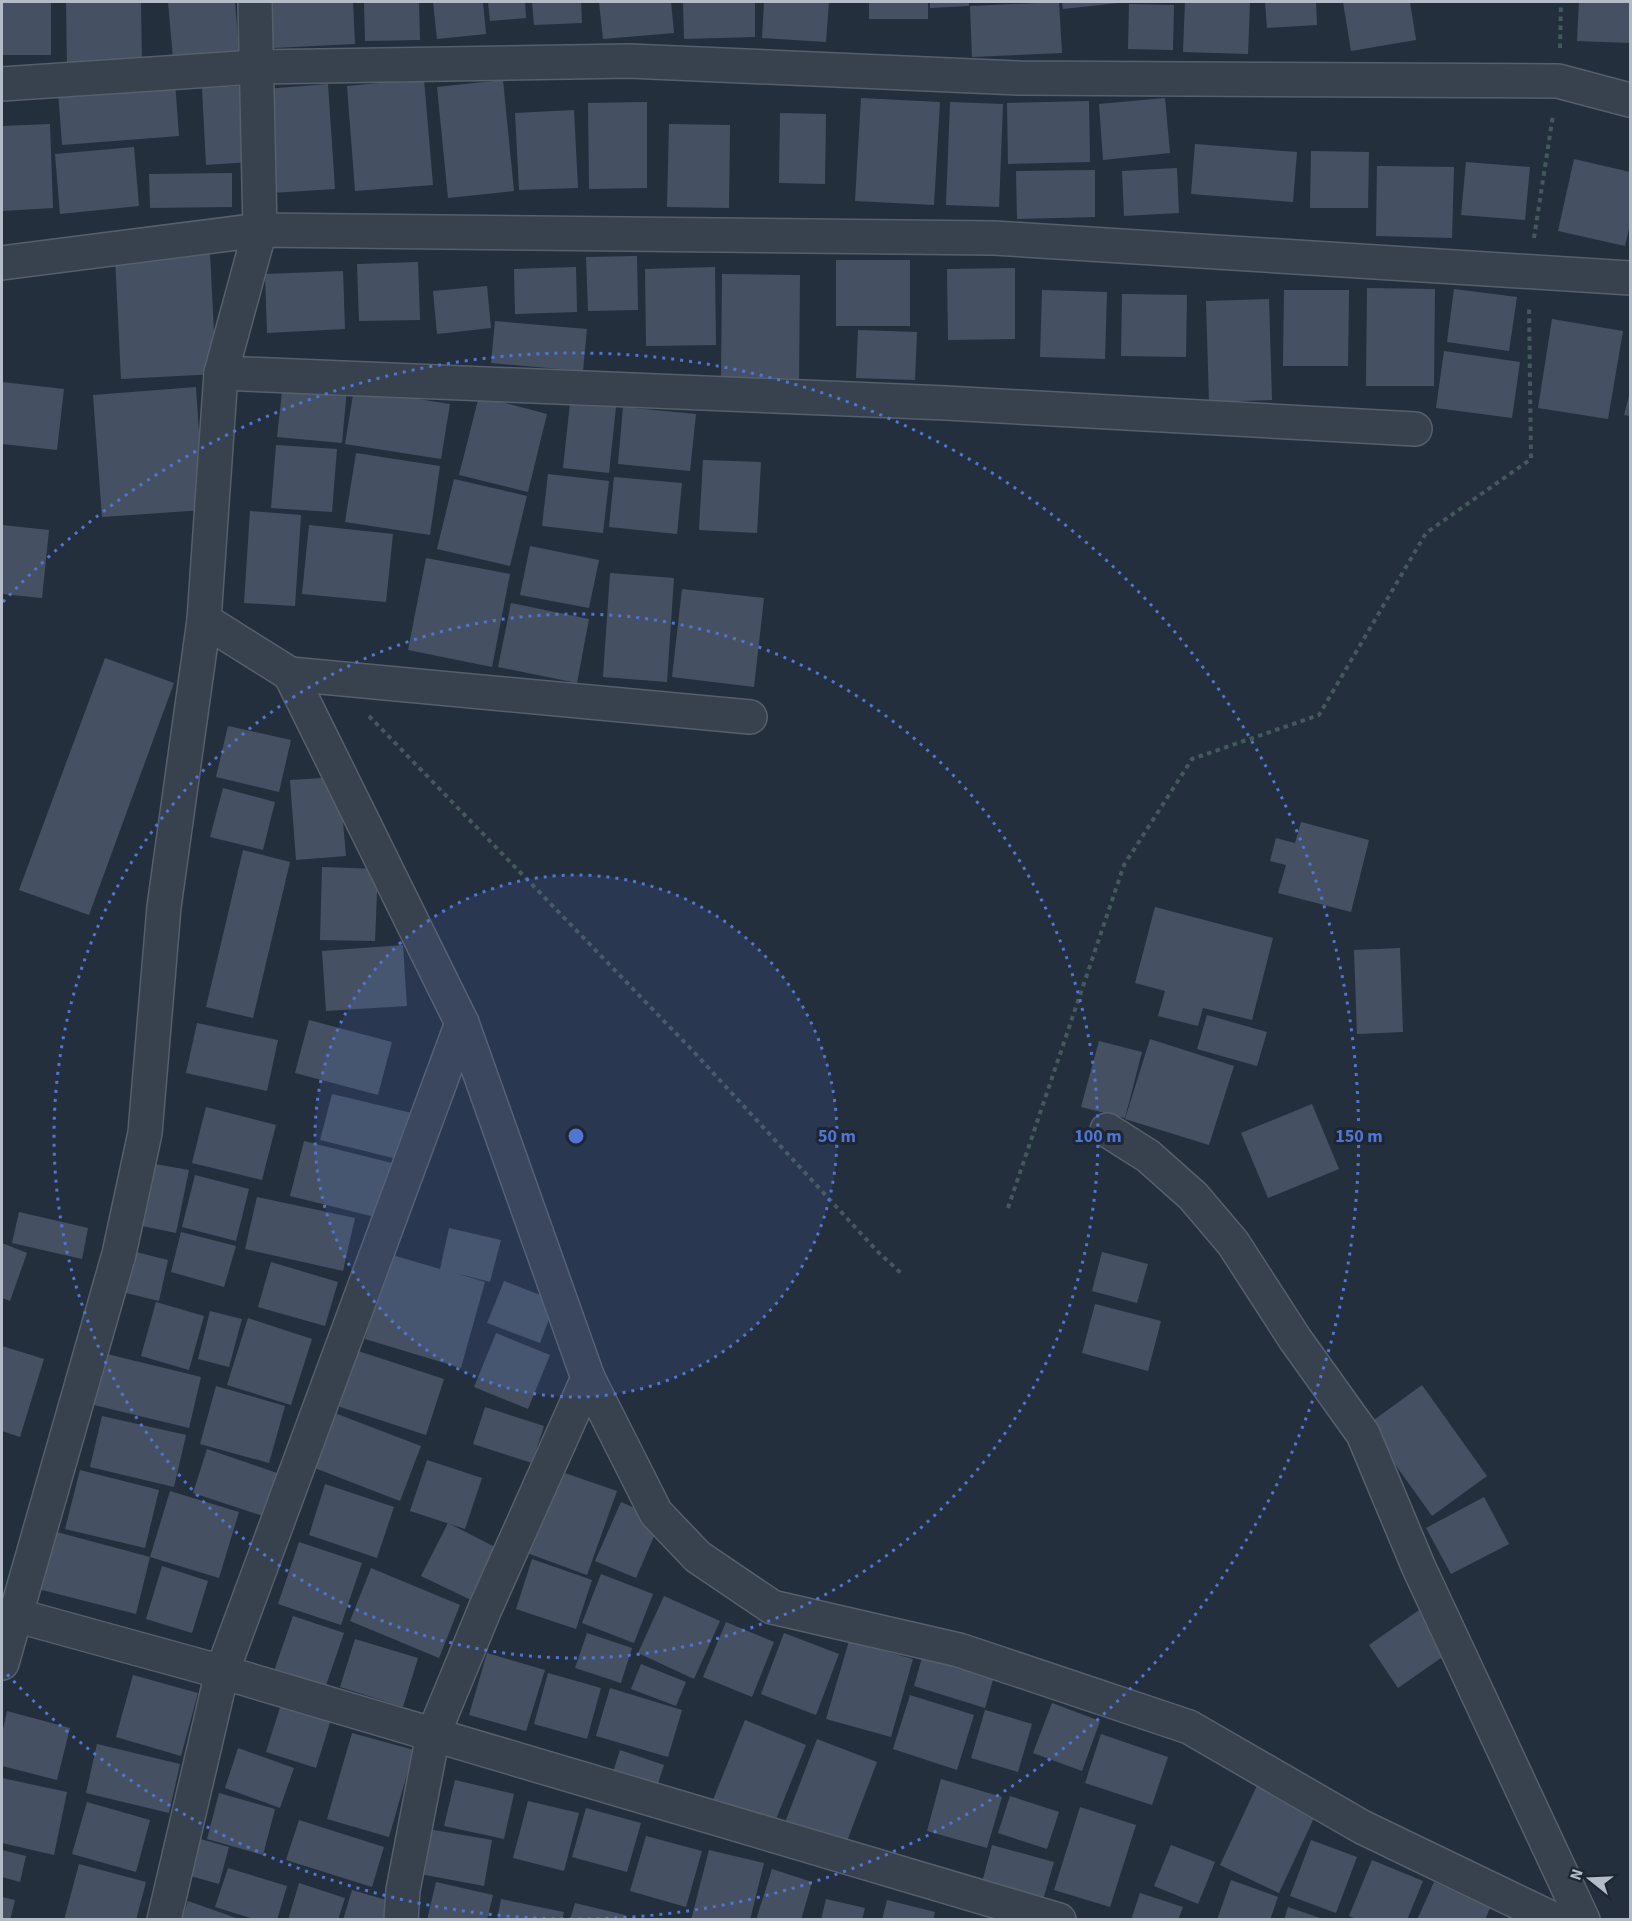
<svg xmlns="http://www.w3.org/2000/svg" width="1632" height="1921" viewBox="0 0 1632 1921" font-family="'Source Sans 3',sans-serif">
<style>
.building{fill:#455162}
.lines{fill:none;stroke-linecap:round;stroke-linejoin:round}
.minor-casing{stroke:#565f6c;stroke-width:36}
.path{stroke:#44595c;stroke-width:4;stroke-dasharray:4.5 4.5;stroke-linecap:butt}
.minor{stroke:#38414e;stroke-width:33}
.ring{fill:none;stroke:#5274d3;stroke-width:3;stroke-dasharray:3 6}
.centre{fill:#5274d3;stroke:#1d2633;stroke-width:3}
.ring-label{font-size:18px;text-anchor:middle;font-weight:bold;fill:#5274d3;stroke:#1d2633;stroke-width:6;stroke-linejoin:round;paint-order:stroke}
</style>
<rect width="100%" height="100%" fill="#242f3e"/>
<g class="building">
<rect x="2" y="2" width="49" height="53"/>
<polygon points="66,2 141,2 142,63 67,65"/>
<polygon points="168,2 235,2 239,51 173,58"/>
<polygon points="271,2 353,2 355,44 273,48"/>
<polygon points="364,2 419,2 420,40 365,41"/>
<polygon points="433,2 483,2 486,34 437,39"/>
<polygon points="488,2 525,2 526,18 490,21"/>
<polygon points="532,2 581,2 582,23 534,25"/>
<polygon points="599,2 671,2 674,33 603,39"/>
<polygon points="683,2 755,2 755,37 684,39"/>
<polygon points="764,2 829,2 826,42 762,38"/>
<rect x="869" y="2" width="59" height="17"/>
<polygon points="930,2 969,2 969,6 930,8"/>
<polygon points="1059,2 1062,53 972,57 970,6"/>
<polygon points="1062,2 1118,2 1118,3 1063,9"/>
<polygon points="1185,2 1250,2 1248,54 1183,52"/>
<polygon points="1265,2 1316,2 1317,25 1267,28"/>
<polygon points="1343,2 1410,2 1416,40 1351,51"/>
<polygon points="1579,2 1630,2 1630,43 1577,41"/>
<polygon points="1129,4 1174,5 1173,50 1128,49"/>
<polygon points="424,79 433,185 355,191 347,86"/>
<polygon points="503,80 514,191 448,198 437,87"/>
<polygon points="175,82 179,136 62,145 58,91"/>
<polygon points="328,84 335,189 272,193 265,89"/>
<polygon points="245,86 250,162 206,165 202,88"/>
<polygon points="861,98 940,102 934,205 855,201"/>
<polygon points="1165,98 1170,153 1103,160 1099,104"/>
<polygon points="1089,101 1090,162 1008,164 1007,103"/>
<polygon points="647,102 647,188 589,189 588,103"/>
<polygon points="950,102 1003,104 999,207 946,205"/>
<polygon points="574,110 578,188 519,190 515,113"/>
<polygon points="780,113 826,114 825,184 779,183"/>
<polygon points="50,124 53,208 2,211 2,126"/>
<polygon points="669,124 730,125 729,208 667,207"/>
<polygon points="1195,144 1297,152 1293,202 1191,194"/>
<polygon points="134,147 139,206 60,214 55,154"/>
<polygon points="1311,151 1369,152 1368,208 1310,208"/>
<polygon points="1574,159 1630,172 1630,224 1625,246 1558,231"/>
<polygon points="1466,162 1530,167 1525,220 1461,215"/>
<polygon points="1377,166 1454,167 1452,238 1376,236"/>
<polygon points="1177,168 1179,213 1124,216 1122,171"/>
<polygon points="1095,170 1095,217 1017,219 1016,171"/>
<polygon points="232,173 232,207 150,208 149,174"/>
<polygon points="210,252 216,374 121,379 115,257"/>
<polygon points="637,256 638,310 588,311 586,257"/>
<rect x="836" y="260" width="74" height="66"/>
<polygon points="418,262 420,320 359,321 357,264"/>
<polygon points="576,267 577,312 515,314 514,269"/>
<polygon points="715,267 716,345 646,346 645,269"/>
<polygon points="1015,268 1015,339 948,340 947,269"/>
<polygon points="343,271 345,329 267,333 265,274"/>
<polygon points="722,274 800,275 799,379 721,378"/>
<polygon points="487,286 491,328 437,334 433,291"/>
<polygon points="1367,288 1435,289 1434,386 1366,386"/>
<polygon points="1454,289 1517,297 1509,351 1447,342"/>
<polygon points="1042,290 1107,292 1105,359 1040,357"/>
<polygon points="1284,290 1349,290 1348,366 1283,366"/>
<polygon points="1122,294 1187,295 1186,357 1121,356"/>
<polygon points="1269,299 1272,400 1209,402 1206,301"/>
<polygon points="1552,319 1623,331 1608,419 1538,408"/>
<polygon points="495,321 587,329 583,371 491,363"/>
<polygon points="858,330 917,332 915,380 856,378"/>
<polygon points="1444,351 1520,362 1512,418 1436,408"/>
<polygon points="2,382 64,389 57,450 2,444"/>
<polygon points="283,382 347,388 342,443 277,437"/>
<polygon points="196,387 204,510 102,517 93,395"/>
<polygon points="354,389 450,404 441,459 345,444"/>
<polygon points="1630,392 1630,416 1624,415"/>
<polygon points="479,396 547,414 528,492 459,475"/>
<polygon points="570,403 616,407 609,473 563,468"/>
<polygon points="623,407 696,414 690,471 618,464"/>
<polygon points="276,445 337,449 332,512 271,508"/>
<polygon points="356,453 440,466 430,535 345,522"/>
<polygon points="703,460 761,462 757,533 699,530"/>
<polygon points="548,474 609,481 603,533 542,526"/>
<polygon points="614,477 682,483 677,534 609,527"/>
<polygon points="454,479 527,496 510,566 437,549"/>
<polygon points="250,511 301,515 295,606 244,603"/>
<polygon points="2,525 49,530 42,598 2,594"/>
<polygon points="309,525 393,534 386,602 302,594"/>
<polygon points="530,546 599,560 589,608 520,595"/>
<polygon points="426,558 510,574 492,667 408,650"/>
<polygon points="610,573 674,578 667,682 603,677"/>
<polygon points="682,589 764,598 754,687 672,677"/>
<polygon points="511,603 589,619 577,683 498,667"/>
<polygon points="105,658 174,683 89,915 19,890"/>
<polygon points="228,726 291,740 279,792 216,777"/>
<polygon points="339,777 346,856 296,860 290,780"/>
<polygon points="223,788 275,802 263,850 210,837"/>
<polygon points="1301,822 1369,840 1351,912 1278,893 1286,865 1270,861 1276,838 1295,843"/>
<polygon points="243,850 290,862 253,1018 206,1007"/>
<polygon points="322,867 378,869 375,941 320,940"/>
<polygon points="1155,907 1273,938 1252,1020 1203,1008 1198,1026 1158,1016 1165,991 1135,983"/>
<polygon points="403,945 407,1006 326,1011 322,951"/>
<polygon points="1400,948 1403,1032 1357,1034 1354,950"/>
<polygon points="1207,1015 1267,1032 1257,1066 1197,1049"/>
<polygon points="309,1020 392,1042 378,1095 295,1073"/>
<polygon points="197,1023 278,1040 267,1091 186,1073"/>
<polygon points="1150,1039 1234,1066 1209,1145 1125,1119"/>
<polygon points="1099,1041 1142,1052 1125,1118 1081,1107"/>
<polygon points="332,1094 412,1113 401,1160 320,1140"/>
<polygon points="1312,1104 1339,1169 1268,1198 1241,1133"/>
<polygon points="206,1107 276,1125 262,1180 192,1163"/>
<polygon points="304,1141 400,1165 387,1220 290,1196"/>
<polygon points="155,1164 189,1170 176,1233 142,1226"/>
<polygon points="195,1175 249,1189 236,1241 182,1227"/>
<polygon points="257,1197 355,1218 343,1271 245,1249"/>
<polygon points="19,1212 88,1228 82,1259 12,1243"/>
<polygon points="449,1228 501,1240 490,1282 455,1273 485,1282 461,1368 365,1339 389,1254 440,1269"/>
<polygon points="181,1232 236,1246 224,1287 171,1272"/>
<polygon points="2,1243 27,1253 10,1301 2,1298"/>
<polygon points="136,1252 168,1260 159,1301 126,1293"/>
<polygon points="1102,1252 1148,1264 1137,1303 1092,1291"/>
<polygon points="271,1262 338,1282 325,1326 258,1307"/>
<polygon points="504,1281 556,1301 540,1343 487,1323"/>
<polygon points="156,1302 204,1316 189,1370 141,1356"/>
<polygon points="1095,1304 1161,1321 1148,1371 1082,1353"/>
<polygon points="210,1311 242,1319 229,1367 198,1359"/>
<polygon points="248,1318 312,1339 291,1405 227,1385"/>
<polygon points="496,1333 550,1355 528,1409 474,1387"/>
<polygon points="2,1346 44,1359 20,1437 2,1431"/>
<polygon points="352,1349 444,1379 426,1435 334,1405"/>
<polygon points="107,1354 201,1377 189,1428 94,1405"/>
<polygon points="1422,1385 1487,1476 1432,1516 1367,1425"/>
<polygon points="216,1386 285,1406 269,1463 200,1444"/>
<polygon points="485,1407 544,1426 532,1463 473,1444"/>
<polygon points="332,1412 421,1446 400,1501 312,1467"/>
<polygon points="102,1416 186,1435 174,1487 90,1467"/>
<polygon points="207,1449 277,1473 263,1516 193,1493"/>
<polygon points="427,1460 482,1478 465,1529 410,1511"/>
<polygon points="80,1470 159,1490 145,1548 65,1529"/>
<polygon points="556,1470 617,1491 587,1575 527,1553"/>
<polygon points="325,1484 394,1507 377,1558 309,1535"/>
<polygon points="170,1491 239,1512 219,1578 150,1557 136,1614 38,1589 53,1531 150,1557"/>
<polygon points="1484,1497 1509,1544 1451,1574 1426,1528"/>
<polygon points="621,1502 661,1520 636,1578 595,1561"/>
<polygon points="448,1523 497,1548 471,1600 421,1576"/>
<polygon points="299,1542 362,1563 341,1625 278,1604"/>
<polygon points="532,1559 592,1580 576,1629 516,1609"/>
<polygon points="162,1566 208,1581 192,1633 146,1619"/>
<polygon points="371,1568 460,1605 439,1658 350,1621"/>
<polygon points="601,1574 653,1594 634,1643 582,1623"/>
<polygon points="664,1596 720,1621 694,1679 638,1653"/>
<polygon points="1422,1608 1451,1651 1398,1688 1369,1645"/>
<polygon points="293,1616 344,1633 324,1691 273,1674"/>
<polygon points="726,1622 774,1642 752,1697 703,1677"/>
<polygon points="587,1633 632,1648 621,1683 575,1668"/>
<polygon points="784,1633 839,1654 816,1715 761,1694"/>
<polygon points="355,1639 418,1658 403,1707 340,1687"/>
<polygon points="849,1641 913,1659 891,1737 826,1719"/>
<polygon points="487,1653 545,1670 526,1731 469,1715"/>
<polygon points="923,1654 994,1676 985,1708 914,1686"/>
<polygon points="641,1664 686,1682 676,1706 631,1689"/>
<polygon points="548,1673 601,1688 587,1739 534,1724"/>
<polygon points="133,1675 198,1693 181,1756 116,1737"/>
<polygon points="610,1688 682,1710 668,1757 596,1736"/>
<polygon points="910,1695 974,1715 957,1770 893,1749"/>
<polygon points="282,1701 332,1716 316,1768 266,1752"/>
<polygon points="1052,1703 1100,1721 1082,1771 1033,1753"/>
<polygon points="985,1710 1032,1724 1018,1772 971,1758"/>
<polygon points="7,1711 70,1728 57,1780 2,1766 2,1734"/>
<polygon points="745,1720 806,1745 772,1829 711,1805"/>
<polygon points="352,1733 414,1750 389,1837 327,1819"/>
<polygon points="1101,1734 1168,1757 1152,1805 1085,1783"/>
<polygon points="817,1739 877,1762 844,1849 784,1825"/>
<polygon points="97,1744 180,1764 169,1813 86,1793"/>
<polygon points="238,1748 294,1768 280,1808 225,1788"/>
<polygon points="620,1750 664,1765 654,1796 610,1782"/>
<polygon points="1261,1777 1320,1805 1279,1893 1220,1865"/>
<polygon points="2,1778 67,1792 54,1855 2,1843"/>
<polygon points="941,1779 1002,1797 987,1848 927,1831"/>
<polygon points="455,1780 514,1794 504,1839 444,1826"/>
<polygon points="219,1793 275,1809 263,1855 207,1839"/>
<polygon points="1010,1796 1059,1812 1047,1849 998,1833"/>
<polygon points="528,1801 579,1813 564,1871 513,1858"/>
<polygon points="87,1802 150,1820 136,1872 72,1854"/>
<polygon points="1080,1807 1136,1825 1110,1907 1054,1890"/>
<polygon points="586,1808 641,1823 627,1872 572,1857"/>
<polygon points="299,1820 384,1847 372,1887 286,1860"/>
<polygon points="428,1829 492,1840 484,1886 420,1874"/>
<polygon points="646,1836 702,1851 686,1907 630,1891"/>
<polygon points="193,1837 229,1847 219,1884 183,1874"/>
<polygon points="1311,1840 1357,1857 1336,1913 1290,1896"/>
<polygon points="992,1845 1054,1862 1041,1907 980,1890"/>
<polygon points="1171,1845 1215,1862 1198,1904 1154,1886"/>
<polygon points="2,1850 26,1856 20,1882 2,1877"/>
<polygon points="709,1850 764,1863 750,1920 691,1920"/>
<polygon points="1372,1860 1423,1881 1407,1920 1358,1920 1349,1916"/>
<polygon points="79,1864 146,1882 136,1920 64,1920"/>
<polygon points="228,1868 287,1886 277,1920 257,1920 215,1907"/>
<polygon points="772,1869 812,1882 801,1920 756,1920"/>
<polygon points="1231,1880 1278,1897 1270,1920 1217,1920"/>
<polygon points="436,1882 493,1895 487,1920 427,1920"/>
<polygon points="1434,1882 1490,1908 1485,1920 1417,1920"/>
<polygon points="299,1883 345,1898 338,1920 288,1920"/>
<polygon points="352,1890 397,1903 392,1920 343,1920"/>
<polygon points="1140,1893 1183,1907 1178,1920 1131,1920"/>
<polygon points="2,1897 15,1900 10,1920 2,1920"/>
<polygon points="501,1899 564,1912 562,1920 497,1920"/>
<polygon points="826,1899 865,1908 862,1920 821,1920"/>
<polygon points="887,1900 935,1912 933,1920 882,1920"/>
<polygon points="188,1901 239,1919 239,1920 181,1920"/>
<polygon points="575,1903 625,1915 624,1920 570,1920"/>
<polygon points="1288,1907 1323,1919 1323,1920 1284,1920"/>
</g>
<g class="lines">
<defs>
<g id="minor">
<polyline points="2,84 256,67 629,61 1019,78 1558,81 1630,100"/>
<polyline points="2,263 260,230 994,238 1630,278"/>
<polyline points="221,373 946,403 1415,429"/>
<polyline points="204,620 290,674 462,1023 588,1378 656,1513 698,1557 772,1607 959,1650 1189,1727 1362,1827 1555,1920"/>
<polyline points="290,674 750,717"/>
<polyline points="1107,1130 1148,1156 1193,1196 1233,1243 1295,1339 1363,1434 1419,1568 1583,1920"/>
<polyline points="15,1615 222,1672 1059,1920"/>
<polyline points="2,1663 119,1254 145,1133 164,907 204,620 221,373 260,230 255,2"/>
<polyline points="164,1920 222,1672 462,1023"/>
<polyline points="401,1920 403,1890 433,1735 485,1609 588,1378"/>
</g>
</defs>
<use href="#minor" class="minor-casing"/>
<g class="path">
<polyline points="1560,48 1561,2"/>
<polyline points="1534,238 1553,115"/>
<polyline points="369,716 693,1051 878,1252 902,1274"/>
<polyline points="1008,1208 1124,865 1192,759 1319,715 1426,533 1531,459 1529,305"/>
</g>
<use href="#minor" class="minor"/>
</g>
<circle cx="576" cy="1136" r="261" fill="#5274d3" fill-opacity=".12"/>
<g class="ring">
<circle cx="576" cy="1136" r="261"/>
<circle cx="576" cy="1136" r="522"/>
<path d="M3 602A783 783 0 1 1 3 1670"/>
</g>
<circle cx="576" cy="1136" r="9" class="centre"/>
<g class="ring-label">
<text x="837" y="1142">50 m</text>
<text x="1098" y="1142">100 m</text>
<text x="1359" y="1142">150 m</text>
</g>
<rect width="1632" height="1921" fill="none" stroke="#b4bcc9" stroke-width="6"/>
<g transform="translate(1590 1879) rotate(288)" stroke="#1d2633" stroke-width="4.5" paint-order="stroke">
<path d="M0-4.5L10 22L0 15L-10 22Z" fill="#b4bcc9"/>
<text y="-9" font-size="16" font-weight="bold" text-anchor="middle" fill="#b4bcc9">N</text>
</g>
</svg>
